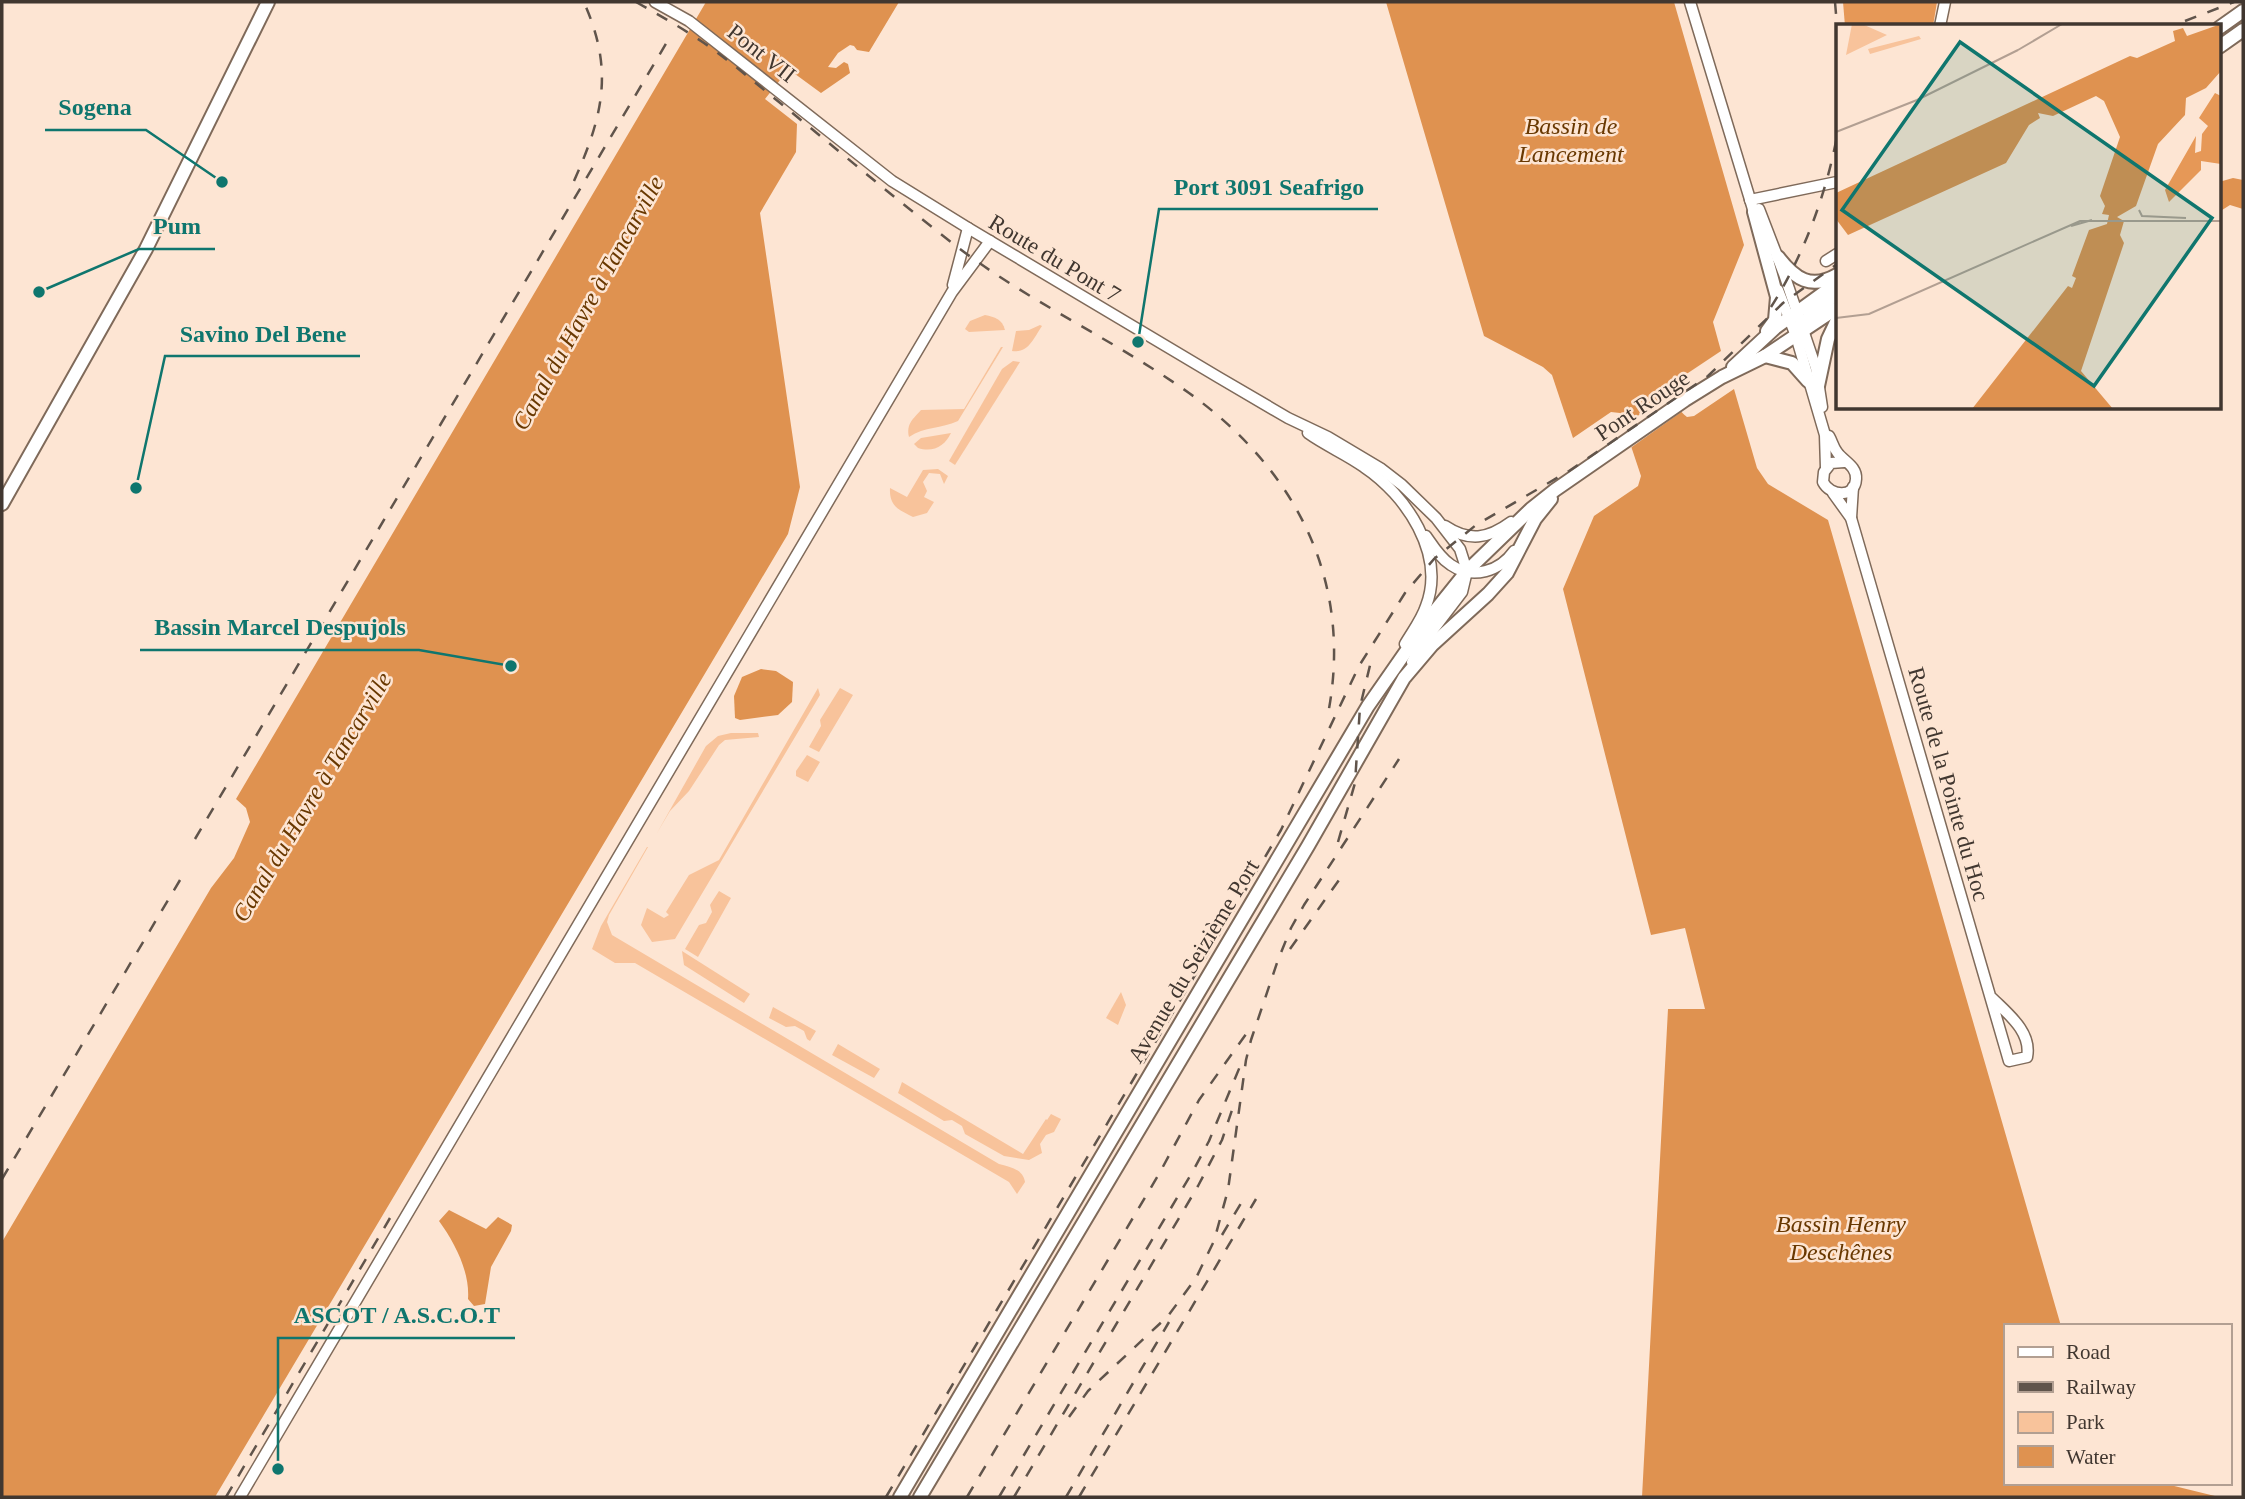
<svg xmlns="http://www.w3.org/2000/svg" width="2245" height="1499" viewBox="0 0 2245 1499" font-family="'Times New Roman',serif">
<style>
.green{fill:#f8c39b}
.forest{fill:#e69857}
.water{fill:#df9250}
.pier{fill:#fde5d3}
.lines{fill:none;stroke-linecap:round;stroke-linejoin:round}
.minor-casing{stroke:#7f6a5a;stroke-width:13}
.major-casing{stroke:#7f6a5a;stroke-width:16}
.minor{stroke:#fff;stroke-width:10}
.major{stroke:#fff;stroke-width:12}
.rail{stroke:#60544b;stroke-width:2.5;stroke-dasharray:12 12;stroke-linecap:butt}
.labels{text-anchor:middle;stroke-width:5;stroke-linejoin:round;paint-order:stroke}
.street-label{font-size:23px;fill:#413730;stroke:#fde5d3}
.water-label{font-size:24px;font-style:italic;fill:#693801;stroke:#fde5d3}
.inset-road{fill:none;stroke:#b29f92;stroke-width:2}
.view{fill:#0f766e;fill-opacity:0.15;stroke:#0f766e;stroke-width:3.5}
.inset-edge{fill:none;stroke:#413730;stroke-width:3.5}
.leader{fill:none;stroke:#0f766e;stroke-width:2.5}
.callout-dot{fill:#0f766e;stroke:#fde5d3;stroke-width:2.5}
.callout-label{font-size:24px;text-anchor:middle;font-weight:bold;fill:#0f766e;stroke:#fde5d3;stroke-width:5;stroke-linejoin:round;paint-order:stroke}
</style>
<rect width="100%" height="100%" fill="#fde5d3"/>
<g class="green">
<path d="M985 315C995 317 1002 319 1005 330L969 332 965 329 970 321Z"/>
<path d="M1040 325 1042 326C1033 339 1029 353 1012 351L1016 331 1029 330Z"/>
<path d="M1001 347H1003L958 421C941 429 925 426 909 437 906 424 913 419 921 410L964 409Z"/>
<polygon points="1013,361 1020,362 955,465 949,461 1002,369"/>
<path d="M951 433C945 446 933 453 918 448L914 444 921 438Z"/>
<path d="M938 469 948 476 944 484 940 474 929 473 923 482 927 491 924 497 934 502 927 513 913 517C899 510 889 506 890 488L907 497 923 470Z"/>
<polygon points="818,688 820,695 675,939 652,942 641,925 647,908 664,918 669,915 666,912 689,875 719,860"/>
<polygon points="840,688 853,695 819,752 809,747 821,726 820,720"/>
<polygon points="731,733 758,733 759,737 725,740 719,745 689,791 670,811 657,833 706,746 718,736"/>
<polygon points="807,755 820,762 808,782 796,776 796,771"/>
<path d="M647 847H648L609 915 607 922 612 935 999 1164C1010 1167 1023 1169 1025 1182L1017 1194 1009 1182 635 963H615L592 949 601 926Z"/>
<polygon points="719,891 731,898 698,957 685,949 699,925 706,923 712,912 710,905"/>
<polygon points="682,951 750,994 744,1003 684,965"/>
<polygon points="1121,992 1126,1005 1118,1025 1106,1018"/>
<polygon points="773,1007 816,1031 810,1041 807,1039 804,1031 795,1026 786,1027 769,1018"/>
<polygon points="838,1044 880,1069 874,1078 832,1055"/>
<polygon points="902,1082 1023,1154 1046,1119 1047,1120 1051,1114 1061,1119 1054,1132 1046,1135 1040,1144 1042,1153 1029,1160 1004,1156 965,1134 962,1126 952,1120 944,1121 898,1093"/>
</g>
<polygon class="forest" points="1843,2 1937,2 1933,26 1845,26"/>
<g class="water">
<polygon points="706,2 899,2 869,52 857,50 854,46 850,45 838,53 828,67 836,68 844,62 848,64 850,73 821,93 791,71 788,70 765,99 797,124 796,152 760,213 800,487 788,534 215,1497 2,1497 2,1242 211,888 234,858 250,822 246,808 236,799"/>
<path d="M1386 2H1674L1744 245 1713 322 1721 351 1676 381C1671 391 1677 411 1687 417L1694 416 1734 389 1757 468 1768 484 1828 520 2061 1326H2005V1483H2162L2219 1497H1642L1668 1009H1705L1685 928 1651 935 1563 589 1594 516 1638 486 1641 476 1620 413 1611 412 1573 438 1552 375 1543 367 1484 336Z"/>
<polygon points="2233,178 2243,180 2243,209 2230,205 2219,212 2219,182"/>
<polygon points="761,669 776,671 793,682 792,702 778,715 740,720 735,718 734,696 742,677"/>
<path d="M449 1210 486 1229 498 1217 512 1225 511 1231 491 1267 485 1304 474 1306 468 1299C470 1272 455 1243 439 1221Z"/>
</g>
<polygon class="pier" points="1677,388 1684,410 1629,449 1622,427"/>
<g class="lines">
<defs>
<g id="minor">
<polyline points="655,2 689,21 892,181 968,228 1218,377 1288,418 1328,437 1380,468 1402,485 1436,518 1460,549 1467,571 1462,592 1420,647 1412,662"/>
<polyline points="1690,2 1756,219"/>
<polyline points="1940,26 1945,2"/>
<polyline points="1750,200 1837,182"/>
<polyline points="1759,209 1784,274 1816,368 1822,407"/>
<polyline points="1826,261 1837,254"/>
<polyline points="953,285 968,228"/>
<polyline points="1778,290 1796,336 1825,435 1826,468"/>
<path d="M1308 433C1326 446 1346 454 1364 467 1406 495 1446 554 1426 606 1422 619 1412 632 1405 644"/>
<path d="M1829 436C1832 441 1833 447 1837 452 1843 461 1857 466 1856 479 1855 499 1830 496 1823 482L1824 472 1831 463 1844 462"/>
<path d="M1833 493 1851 518 2009 1061 2027 1057C2032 1032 2008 1014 1992 998"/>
<polyline points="1851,518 1853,487"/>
<path d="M1445 526C1469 542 1488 539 1511 522"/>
<path d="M1426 536C1433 546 1440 558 1451 565 1473 580 1500 571 1514 551"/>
<polyline points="240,1497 952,292 990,241"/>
</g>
<g id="major">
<polyline points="2219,28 2243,11"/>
<polyline points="2219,47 2243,30"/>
<polyline points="1754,212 1777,297 1775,320 1767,331"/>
<path d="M1778 257C1795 279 1811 290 1837 275"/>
<polyline points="1798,329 1815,310 1837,294"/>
<polyline points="1765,356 1792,363 1808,381"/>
<polyline points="1733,367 1775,328 1837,283"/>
<polyline points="1818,386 1828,339 1837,320"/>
<polyline points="2,504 146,249 268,2"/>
<polyline points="900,1497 1368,706 1430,617 1467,571 1531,509 1555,490 1685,400 1722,377 1765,356 1837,308"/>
<polyline points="920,1497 1308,846 1404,678 1432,645 1488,594 1507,573 1535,519 1551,499"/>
</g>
</defs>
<use href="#minor" class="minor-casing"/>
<use href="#major" class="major-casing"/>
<use href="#minor" class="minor"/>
<use href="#major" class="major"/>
<g class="rail">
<path d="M636 2C659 15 682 28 704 43 730 61 754 82 779 102 839 151 899 202 960 249 1033 304 1116 341 1189 393 1298 471 1355 585 1327 719"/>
<polyline points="1835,2 1837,26"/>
<polyline points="2185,21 2234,2"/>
<path d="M574 181C602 118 614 73 586 7"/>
<path d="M1771 307C1803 257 1826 195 1837 136"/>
<polyline points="195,839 667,42"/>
<polyline points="1338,842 1355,783 1360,707 1372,657"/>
<polyline points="1290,949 1344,873"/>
<polyline points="2,1179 183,875"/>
<polyline points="1222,1235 1246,1195"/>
<polyline points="1069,1417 1088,1391 1168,1316 1196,1278 1214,1241 1228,1190 1246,1060 1251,1040 1278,960 1291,928 1304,905 1399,759"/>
<polyline points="226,1497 390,1218"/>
<polyline points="886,1497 1281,830 1359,666 1405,593 1434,559 1476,525 1569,471 1708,376 1783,303 1837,264"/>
<polyline points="967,1497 1159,1174 1199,1100 1249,1030"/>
<polyline points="999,1497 1193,1171 1209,1141 1241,1064"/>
<polyline points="1014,1497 1198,1186 1222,1140 1232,1110"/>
<polyline points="1066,1497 1169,1322"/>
<polyline points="1079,1497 1256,1199"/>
</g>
</g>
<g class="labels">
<g class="street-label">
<text transform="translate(762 53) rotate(38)" y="8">Pont VII</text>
<text transform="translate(1055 258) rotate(31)" y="8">Route du Pont 7</text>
<text transform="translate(1642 405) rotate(-34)" y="8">Pont Rouge</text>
<text transform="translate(1949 784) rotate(74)" y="8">Route de la Pointe du Hoc</text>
<text transform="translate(1193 961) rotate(-59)" y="8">Avenue du Seizième Port</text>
</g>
<g class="water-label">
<text x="1571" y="134">Bassin de<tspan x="1571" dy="28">Lancement</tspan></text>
<text transform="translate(588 303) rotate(-61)" y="8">Canal du Havre à Tancarville</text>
<text transform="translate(312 797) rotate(-59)" y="8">Canal du Havre à Tancarville</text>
<text x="1841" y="1232">Bassin Henry<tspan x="1841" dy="28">Deschênes</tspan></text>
</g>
</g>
<g transform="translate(1836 24)">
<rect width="385" height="385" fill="#fde5d3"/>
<path d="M16 0H26L51 11 10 31ZM83 12 85 15 34 30 32 25Z" fill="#f8c39b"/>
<path d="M379 69 385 72V140L365 137V146L333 178 329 166 360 112 359 129 365 127 366 110 372 102 363 94Z" fill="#e69857"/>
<path d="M385 0V47L370 64 350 74 349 91 322 120 300 182 281 193 288 197 284 211 288 219 245 347 277 385H136L232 262 236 264 240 254 236 252 253 206 271 200 273 191 266 190 269 182 264 172 284 113 268 77 260 72 217 92 202 89 204 94 193 101 170 139 12 211 0 195V169L294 32 301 34 339 17 337 7 347 4 351 12Z" fill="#df9250"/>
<path class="inset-road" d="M182 26 226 0M0 108 81 76 182 26M303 186 306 192 350 194M235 202 256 196M0 294 33 290 244 197H385"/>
<path class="view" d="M124 18 376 194 258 362 6 186Z"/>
<rect width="385" height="385" class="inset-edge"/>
</g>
<path class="leader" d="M222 182L146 130H45M1138 342L1159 209H1378M39 292L139 249H215M136 488L165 356H360M511 666L419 650H140M278 1469L278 1338H515"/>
<g class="callout-dot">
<circle cx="222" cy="182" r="7"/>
<circle cx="1138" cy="342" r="7"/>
<circle cx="39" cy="292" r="7"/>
<circle cx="136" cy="488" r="7"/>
<circle cx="511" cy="666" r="7"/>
<circle cx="278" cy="1469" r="7"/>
</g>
<g class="callout-label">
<text x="95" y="115">Sogena</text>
<text x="1269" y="195">Port 3091 Seafrigo</text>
<text x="177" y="234">Pum</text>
<text x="263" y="342">Savino Del Bene</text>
<text x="280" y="635">Bassin Marcel Despujols</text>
<text x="397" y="1323">ASCOT / A.S.C.O.T</text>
</g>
<rect width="2245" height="1499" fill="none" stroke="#413730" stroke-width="7"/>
<rect x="2004" y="1324" width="228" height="161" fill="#fde5d3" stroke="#b29f92" stroke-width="2"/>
<rect x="2018" y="1347" width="35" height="10" fill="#ffffff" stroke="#b29f92" stroke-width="2"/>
<text x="2066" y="1359" font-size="21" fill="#413730">Road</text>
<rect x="2018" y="1382" width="35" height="10" fill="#60544b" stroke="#b29f92" stroke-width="2"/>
<text x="2066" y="1394" font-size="21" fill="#413730">Railway</text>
<rect x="2018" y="1412" width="35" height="21" fill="#f8c39b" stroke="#b29f92" stroke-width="2"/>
<text x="2066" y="1429" font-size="21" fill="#413730">Park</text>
<rect x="2018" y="1446" width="35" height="21" fill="#df9250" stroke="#b29f92" stroke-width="2"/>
<text x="2066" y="1464" font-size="21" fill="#413730">Water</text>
</svg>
